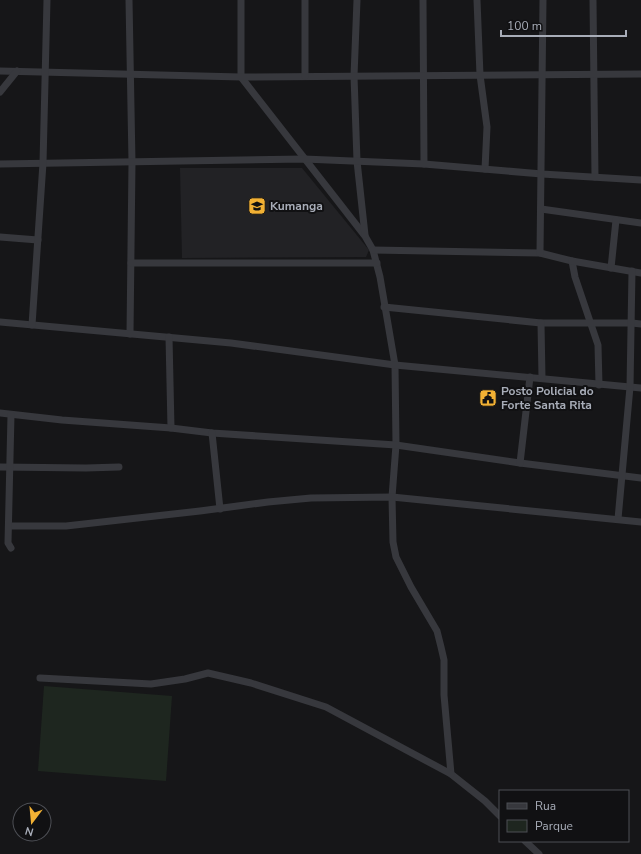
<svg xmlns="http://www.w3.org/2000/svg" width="641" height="854" viewBox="0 0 641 854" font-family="'Nunito Sans',sans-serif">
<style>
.built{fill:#222225}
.green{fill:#1e261f}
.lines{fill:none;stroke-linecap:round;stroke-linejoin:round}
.minor{stroke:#37383d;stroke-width:7}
.labels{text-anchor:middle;stroke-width:4;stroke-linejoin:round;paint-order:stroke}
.poi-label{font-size:12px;font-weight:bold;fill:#a8adb8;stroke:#111113;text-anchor:start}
</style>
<rect width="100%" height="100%" fill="#161618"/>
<polygon class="built" points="180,168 302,168 369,250 366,257 182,258"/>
<polygon class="green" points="44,686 172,696 166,781 38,771"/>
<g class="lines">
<g class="minor">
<polyline points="129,0 132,162 130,334"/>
<polyline points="241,0 241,77 365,236 373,250 380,277 395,365 396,445 392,497 393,542 396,557 411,587 437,631 441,647 444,660 444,695 451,774 485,801 500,816"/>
<polyline points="357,0 354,76 357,161 365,235"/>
<polyline points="423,0 424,164"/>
<polyline points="477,0 480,75 487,127 485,169"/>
<polyline points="593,0 595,177"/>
<polyline points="0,71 241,77 641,74"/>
<polyline points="305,76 305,0"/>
<polyline points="0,92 17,71"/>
<polyline points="0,164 304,159 424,164 542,174 641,180"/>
<polyline points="541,209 641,223"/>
<polyline points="0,237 38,240"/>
<polyline points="373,250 540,253 572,261 575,277 598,345 599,385"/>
<polyline points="540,253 543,0"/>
<polyline points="572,261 641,273"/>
<polyline points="131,263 377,263"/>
<polyline points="611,268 616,220"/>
<polyline points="384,307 541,323 632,323 641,324"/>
<polyline points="0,322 231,343 395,365 641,388"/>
<polyline points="541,323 542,378"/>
<polyline points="32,325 43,163 47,0"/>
<polyline points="169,337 171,428"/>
<polyline points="0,413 62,420 171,428 212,433 396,445 520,463 641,478"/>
<polyline points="212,433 220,509"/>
<polyline points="520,463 530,377"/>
<polyline points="0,467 86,468 119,467"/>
<polyline points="618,519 630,387 632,271"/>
<polyline points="9,526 66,526 200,511 268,502 311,498 392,497 641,522"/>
<polyline points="11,548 8,543 11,415"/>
<polyline points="40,678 151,684 185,679 208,673 251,683 326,707 451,774"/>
<polyline points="525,841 539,854"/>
</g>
</g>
<defs>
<symbol id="school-square" viewBox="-11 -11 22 22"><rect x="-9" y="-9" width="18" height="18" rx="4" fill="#f2b134" stroke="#111113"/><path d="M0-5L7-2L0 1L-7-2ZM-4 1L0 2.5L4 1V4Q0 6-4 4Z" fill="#111"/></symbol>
<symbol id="civic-square" viewBox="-11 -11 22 22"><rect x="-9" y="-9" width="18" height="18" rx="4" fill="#f2b134" stroke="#111113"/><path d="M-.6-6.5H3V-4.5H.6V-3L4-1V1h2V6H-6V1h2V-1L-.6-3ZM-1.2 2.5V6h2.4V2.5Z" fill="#111"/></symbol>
</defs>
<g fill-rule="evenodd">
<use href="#school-square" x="247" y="196" width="20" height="20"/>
<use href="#civic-square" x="478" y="388" width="20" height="20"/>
</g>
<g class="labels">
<g class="poi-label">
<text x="270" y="210">Kumanga</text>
<text x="501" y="395">Posto Policial do<tspan x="501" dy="14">Forte Santa Rita</tspan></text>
</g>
</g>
<rect x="499" y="790" width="130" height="52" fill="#111113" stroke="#4d4f55"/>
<rect x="507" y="803" width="20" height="6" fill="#37383d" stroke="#4d4f55"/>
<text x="535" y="810" font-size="12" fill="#a8adb8">Rua</text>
<rect x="507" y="820" width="20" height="12" fill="#1e261f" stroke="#4d4f55"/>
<text x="535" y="830" font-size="12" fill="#a8adb8">Parque</text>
<g transform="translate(32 822) rotate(196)"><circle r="19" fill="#111113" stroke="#4d4f55"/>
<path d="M0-3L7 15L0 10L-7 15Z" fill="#f2b134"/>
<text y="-6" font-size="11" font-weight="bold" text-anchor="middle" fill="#a8adb8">N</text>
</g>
<path d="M501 30v6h125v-6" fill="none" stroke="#a8adb8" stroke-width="2"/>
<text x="507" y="30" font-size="12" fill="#a8adb8" stroke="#111113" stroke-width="3" paint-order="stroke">100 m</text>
</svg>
